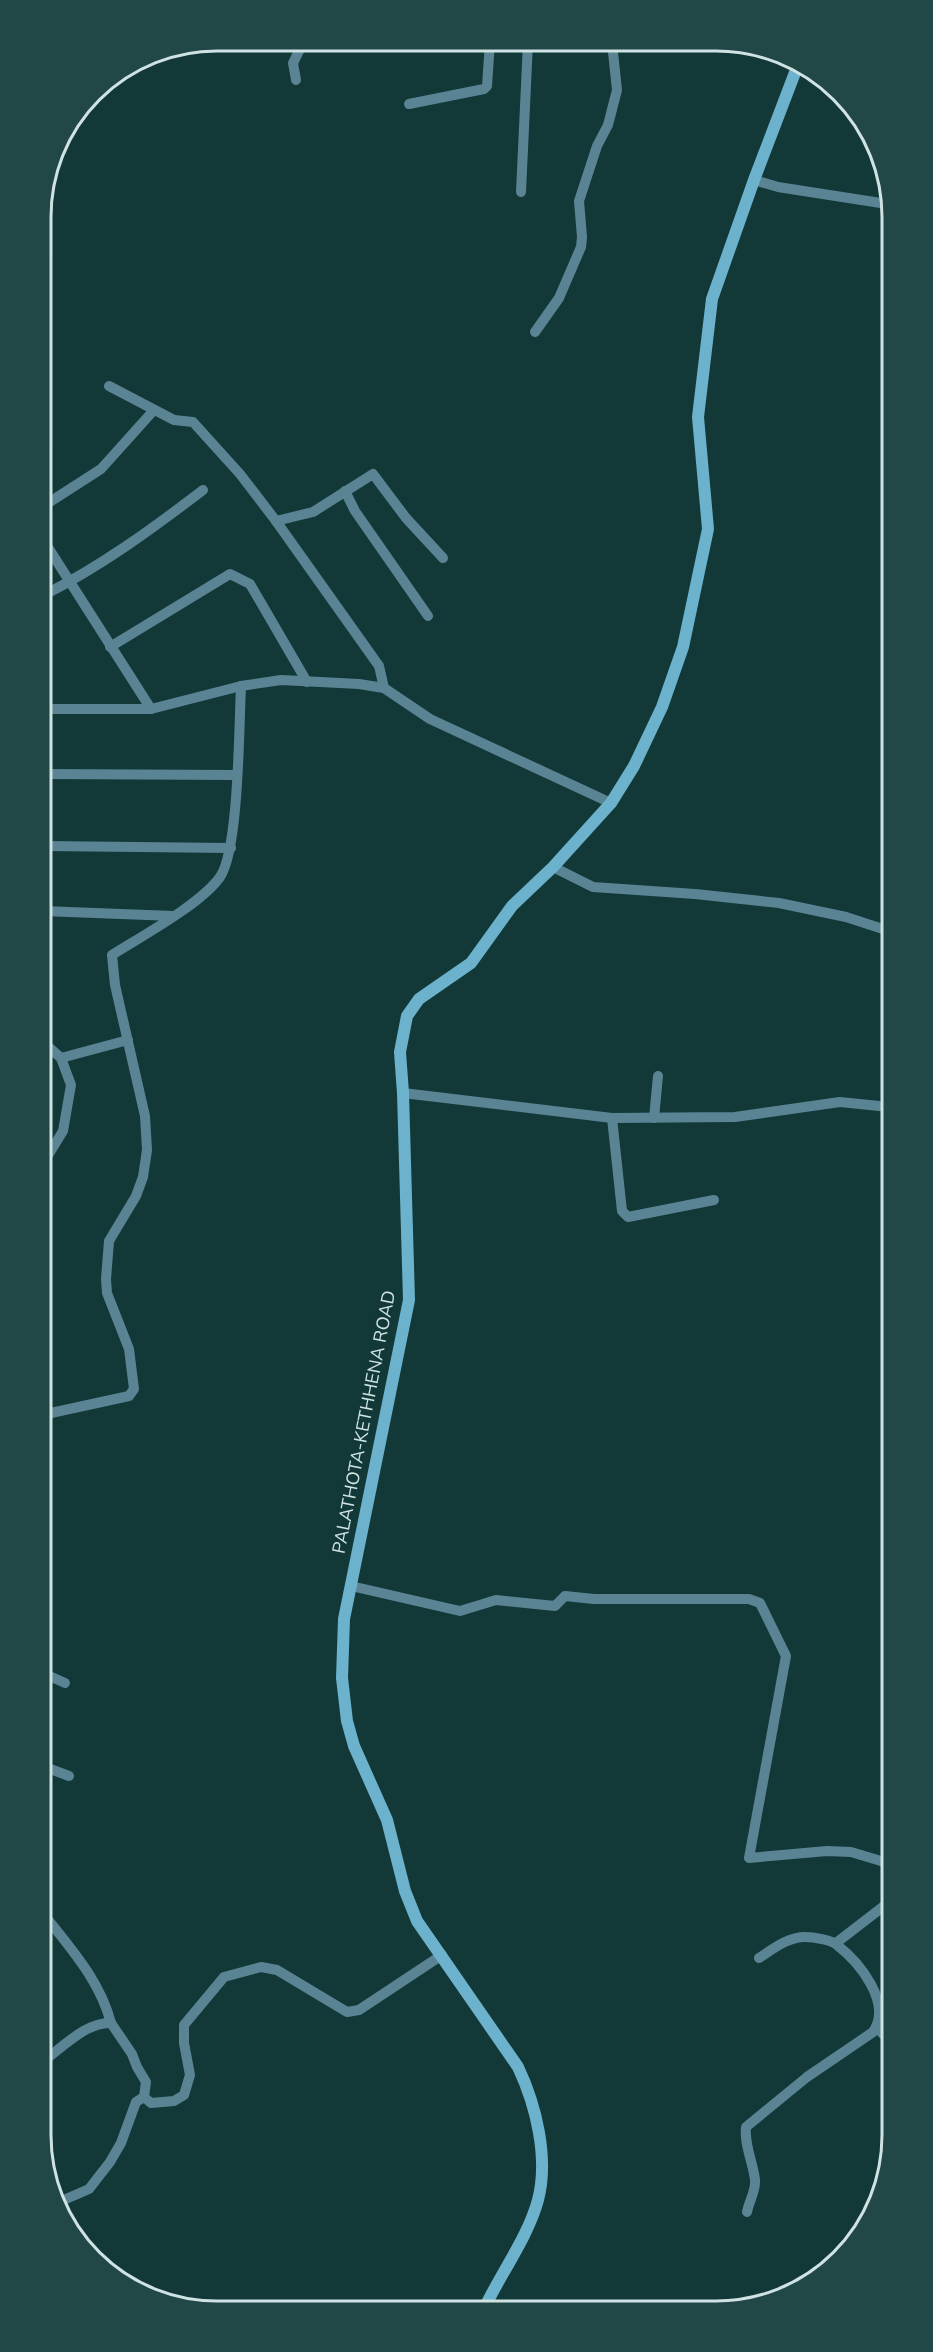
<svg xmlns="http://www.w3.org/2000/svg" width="933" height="2352" viewBox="0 0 933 2352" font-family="Mulish,sans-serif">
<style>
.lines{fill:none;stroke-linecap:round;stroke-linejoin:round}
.street{stroke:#5a8494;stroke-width:10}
.secondary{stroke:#6cb2cc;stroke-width:12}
.labels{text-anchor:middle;stroke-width:5;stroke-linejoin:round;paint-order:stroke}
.street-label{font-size:18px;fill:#cee3e2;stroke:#123938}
.rim{fill:none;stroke:#cee3e2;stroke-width:3}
</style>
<rect width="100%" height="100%" fill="#123938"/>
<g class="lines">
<g class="street">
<polyline points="491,42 528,45 612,43"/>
<polyline points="296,80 293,63 304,41"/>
<polyline points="409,104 484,89 487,86 490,42"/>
<polyline points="754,180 778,187 887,204"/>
<polyline points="521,192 528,42"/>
<polyline points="535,332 559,298 581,247 582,237 579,201 597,146 608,125 617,90 612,43"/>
<polyline points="109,386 174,420 193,422 240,474 276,521 379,666 384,688"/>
<polyline points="345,491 355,511 428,616"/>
<polyline points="42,507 101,469 154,410"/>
<polyline points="276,521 313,512 373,474 406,518 443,558"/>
<polyline points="42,538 151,709"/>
<path d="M42 596C100 567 152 529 203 490"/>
<polyline points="110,647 230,574 250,584 307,682"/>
<polyline points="42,709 151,709 241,686 281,680 359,684 384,688 430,719 611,803"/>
<polyline points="42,774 236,775"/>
<polyline points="43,846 231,848"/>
<polyline points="553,867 593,887 695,894 779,903 846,917 889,931"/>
<polyline points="43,911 173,916"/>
<polyline points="43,1042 61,1058 71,1085 63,1131 44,1162"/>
<polyline points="61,1058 128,1040"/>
<polyline points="403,1093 612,1118 735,1117 840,1102 889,1107"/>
<polyline points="612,1118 622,1211 628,1217 714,1200"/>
<polyline points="654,1118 658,1076"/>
<path d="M44 1405 51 1413 129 1396 134 1389 129 1349 107 1293 106 1279 109 1241 136 1196 143 1177 147 1150 145 1116 115 985 112 955C142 936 201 904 220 877 239 850 239 725 241 686"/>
<polyline points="351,1586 460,1611 496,1600 555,1606 565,1596 594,1599 749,1599 760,1603 786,1656 749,1858 827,1851 851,1852 891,1864"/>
<polyline points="45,1674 65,1683"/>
<polyline points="45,1731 47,1732"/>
<polyline points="45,1767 69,1776"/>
<path d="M46 1917C72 1950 100 1981 111 2023"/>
<polyline points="836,1943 884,1906 891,1916"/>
<polyline points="876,2027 892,2043"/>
<path d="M46 2059C65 2045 87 2022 111 2023L132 2054 137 2067 146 2082 144 2097 151 2103 174 2101 184 2095 190 2075 184 2043V2025L224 1977 261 1967 277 1970 347 2012 359 2010 442 1955"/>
<polyline points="59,2202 89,2189 110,2162 121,2143 136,2102 144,2097"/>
<path d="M747 2212C749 2201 756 2191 755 2180 753 2162 744 2145 746 2127L807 2077 873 2032C893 2003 859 1962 837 1945 832 1940 813 1937 805 1937 788 1937 773 1949 759 1958"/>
</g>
<path class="secondary" d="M485 2307C501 2273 528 2237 538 2200 549 2158 536 2105 518 2067L417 1921 405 1891 387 1820 354 1746 347 1721 342 1678 344 1619 409 1300 403 1093 400 1052 407 1016 419 999 471 963 512 906 553 867 611 803 634 766 662 707 683 647 708 529 698 417 712 299 754 180 799 62"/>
</g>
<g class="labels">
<g class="street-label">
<text transform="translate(364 1422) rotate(-79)" y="6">PALATHOTA-KETHHENA ROAD</text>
</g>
</g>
<path d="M0 0H933V2352H0ZM217 51H716A166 166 0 0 1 882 217V2135A166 166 0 0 1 716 2301H217A166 166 0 0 1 51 2135V217A166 166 0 0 1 217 51Z" fill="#214746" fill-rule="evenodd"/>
<path class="rim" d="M217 51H716A166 166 0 0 1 882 217V2135A166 166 0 0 1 716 2301H217A166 166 0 0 1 51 2135V217A166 166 0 0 1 217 51Z"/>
</svg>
